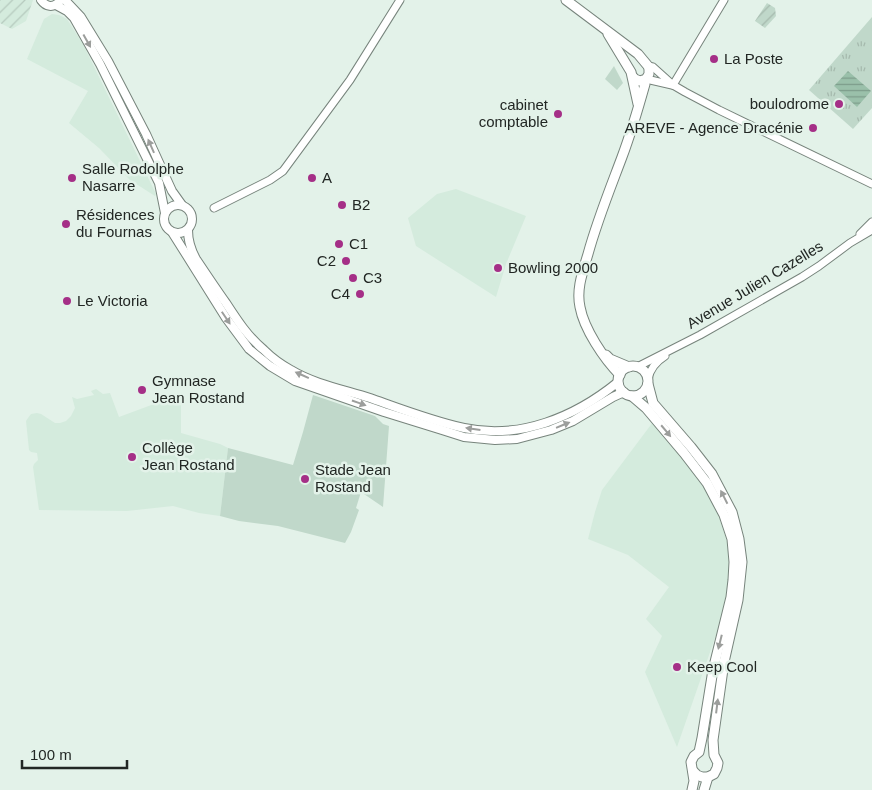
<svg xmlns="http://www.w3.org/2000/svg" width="872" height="790" viewBox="0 0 872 790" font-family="Helvetica,sans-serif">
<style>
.built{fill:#d4ebdd}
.industrial{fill:url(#industrial-furrows)}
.grass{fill:#c0d8ca}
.park{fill:url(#park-tufts)}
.garden{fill:url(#garden-furrows)}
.water{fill:url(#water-rules)}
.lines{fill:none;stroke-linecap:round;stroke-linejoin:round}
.tertiary-casing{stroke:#77847c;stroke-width:9}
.secondary-casing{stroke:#77847c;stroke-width:10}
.primary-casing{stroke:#77847c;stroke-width:11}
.tertiary{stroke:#fff;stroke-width:7}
.secondary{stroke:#fff;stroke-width:8}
.primary{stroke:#fff;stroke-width:9}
.oneway{fill:#9c9e9c}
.poi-dot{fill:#a52f87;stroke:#e3f2e9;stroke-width:2}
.labels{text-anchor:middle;stroke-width:5;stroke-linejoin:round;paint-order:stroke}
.poi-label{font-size:15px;fill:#222724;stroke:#e3f2e9;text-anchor:start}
.street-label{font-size:15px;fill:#222724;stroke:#e3f2e9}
</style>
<defs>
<pattern id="industrial-furrows" width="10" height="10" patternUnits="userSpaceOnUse" patternTransform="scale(1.25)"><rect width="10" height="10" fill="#d4ebdd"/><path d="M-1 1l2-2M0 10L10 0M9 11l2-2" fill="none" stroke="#b6cabe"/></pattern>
<pattern id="park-tufts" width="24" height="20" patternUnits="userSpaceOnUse" patternTransform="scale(1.25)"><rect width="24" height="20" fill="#c0d8ca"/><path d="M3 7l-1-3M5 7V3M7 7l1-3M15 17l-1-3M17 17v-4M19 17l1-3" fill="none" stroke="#a5b9ad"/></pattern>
<pattern id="garden-furrows" width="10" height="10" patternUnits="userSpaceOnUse" patternTransform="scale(1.25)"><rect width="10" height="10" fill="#c0d8ca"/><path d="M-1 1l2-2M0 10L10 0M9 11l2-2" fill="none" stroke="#a5b9ad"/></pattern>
<pattern id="water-rules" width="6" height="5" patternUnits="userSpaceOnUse" patternTransform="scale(1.25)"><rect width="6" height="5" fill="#9ac0aa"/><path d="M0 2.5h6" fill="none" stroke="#7d9c8a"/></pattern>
</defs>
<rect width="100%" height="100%" fill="#e3f2e9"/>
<g class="built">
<polygon points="52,14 59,15 67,19 84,46 156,194 155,196 130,180 99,148 69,123 88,91 27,59 44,19"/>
<polygon points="456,189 526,216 506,264 496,297 416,246 408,218 437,194"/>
<polygon points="96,389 103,394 110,393 119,417 181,394 181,433 220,444 228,448 220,516 199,513 173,506 127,511 39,510 33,467 34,464 38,460 37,453 31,452 29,450 26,421 28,418 31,414 37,413 41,414 55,423 60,423 66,421 71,416 75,408 72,397 77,399 94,395 91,391"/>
<polygon points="653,422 681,452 707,491 718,514 728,545 730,563 726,596 717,632 677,747 645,672 662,636 646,619 669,587 628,555 588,539 595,512 602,490"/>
</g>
<polygon class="industrial" points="0,0 33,0 26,21 12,29 0,23"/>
<g class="grass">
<polygon points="614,66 623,83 617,90 605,79"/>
<polygon points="313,395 375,416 383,424 389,426 383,507 361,492 356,508 359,510 351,532 345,543 278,526 239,521 220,516 228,448 293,465 303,432"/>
</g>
<polygon class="park" points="872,17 872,108 853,129 809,90"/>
<polygon class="garden" points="767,3 775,8 776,16 765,28 755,21"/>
<polygon class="water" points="848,71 871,91 857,107 834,86"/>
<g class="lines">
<defs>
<g id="tertiary">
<polyline points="648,66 653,67 673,85 685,92 719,110 872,184"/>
<polyline points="646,79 672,85"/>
<polyline points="673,85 724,0"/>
<polyline points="214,208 270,180 283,171 350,80 400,0"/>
<polyline points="860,234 872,222"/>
<polyline points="637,367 700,335 802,277 819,266 850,243 872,230"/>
<path d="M648 379C650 369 657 361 665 356"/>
</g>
<g id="secondary">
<path d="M41 0C46 7 53 8 59 2"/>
<polyline points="65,0 81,17 108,61 146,134 172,191 182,205"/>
<polyline points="56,5 67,11 74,18 100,64 159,183 165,213"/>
<circle cx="178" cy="219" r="14"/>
<path d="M188 230C188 241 191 250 196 259 206 274 216 289 226 303 237 320 248 337 264 350 272 358 282 365 291 370 314 384 345 390 370 398 401 409 432 421 464 428 520 440 575 417 618 382"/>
<polyline points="172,232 226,318 249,349 270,366 295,381 384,412 442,430 464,437 495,440 517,439 551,430 573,421 613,397 624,392"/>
</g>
<g id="primary">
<polyline points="566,0 638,54 648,66 649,69 649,74 646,79 640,81 635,79 633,77"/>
<polyline points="608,34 631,72 638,104"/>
<polyline points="606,355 610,359 629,367"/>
<circle cx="633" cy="381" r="15"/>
<path d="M620 375C604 359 584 329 580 307 576 289 583 271 588 254 597 221 610 189 622 157 631 133 638 109 645 84V80"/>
<polyline points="648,384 653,403 691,447 712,474 732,512 739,539 742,562 738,600 724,662 713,740 714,755 718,763 717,768 714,774 708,777 702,777 697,775 693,771"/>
<polyline points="632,396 646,408 684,453 707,483 724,515 732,539 734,562 733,580 731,597 713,670 702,738 699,752 694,756 691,762 694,781 692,790"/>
<polyline points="704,790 708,777"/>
</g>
</defs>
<use href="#tertiary" class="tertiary-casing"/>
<use href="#secondary" class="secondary-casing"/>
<use href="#primary" class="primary-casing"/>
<use href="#tertiary" class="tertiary"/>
<use href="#secondary" class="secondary"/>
<use href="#primary" class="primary"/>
</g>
<defs><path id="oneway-solid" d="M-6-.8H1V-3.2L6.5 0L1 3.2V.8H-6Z" transform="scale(1.25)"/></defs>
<g class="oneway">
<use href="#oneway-solid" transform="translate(87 41) rotate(61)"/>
<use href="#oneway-solid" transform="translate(151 146) rotate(-114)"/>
<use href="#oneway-solid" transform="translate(226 318) rotate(56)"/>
<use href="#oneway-solid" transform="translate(302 375) rotate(-156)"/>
<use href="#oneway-solid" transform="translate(359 403) rotate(19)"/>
<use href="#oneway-solid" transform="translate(563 425) rotate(-22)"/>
<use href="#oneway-solid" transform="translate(473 429) rotate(-172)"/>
<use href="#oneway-solid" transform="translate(666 431) rotate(50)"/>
<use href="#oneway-solid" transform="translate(724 497) rotate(-117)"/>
<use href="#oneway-solid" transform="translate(720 642) rotate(104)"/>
<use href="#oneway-solid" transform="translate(717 706) rotate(-83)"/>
</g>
<g class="poi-dot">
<circle cx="714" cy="59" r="5"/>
<circle cx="839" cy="104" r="5"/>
<circle cx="558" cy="114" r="5"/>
<circle cx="813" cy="128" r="5"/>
<circle cx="72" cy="178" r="5"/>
<circle cx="312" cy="178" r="5"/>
<circle cx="342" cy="205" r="5"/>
<circle cx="66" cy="224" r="5"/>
<circle cx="339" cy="244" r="5"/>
<circle cx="346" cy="261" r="5"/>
<circle cx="498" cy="268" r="5"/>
<circle cx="353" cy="278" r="5"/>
<circle cx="360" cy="294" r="5"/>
<circle cx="67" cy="301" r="5"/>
<circle cx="142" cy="390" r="5"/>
<circle cx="132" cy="457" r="5"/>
<circle cx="305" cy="479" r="5"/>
<circle cx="677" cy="667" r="5"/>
</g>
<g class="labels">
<g class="poi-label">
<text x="724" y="64">La Poste</text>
<text x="829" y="109" text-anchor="end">boulodrome</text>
<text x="548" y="110" text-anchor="end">cabinet<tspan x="548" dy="17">comptable</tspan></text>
<text x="803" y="133" text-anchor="end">AREVE - Agence Dracénie</text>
<text x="82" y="174">Salle Rodolphe<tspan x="82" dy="17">Nasarre</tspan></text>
<text x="322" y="183">A</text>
<text x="352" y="210">B2</text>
<text x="76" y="220">Résidences<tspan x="76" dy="17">du Fournas</tspan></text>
<text x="349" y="249">C1</text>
<text x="336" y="266" text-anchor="end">C2</text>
<text x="508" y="273">Bowling 2000</text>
<text x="363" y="283">C3</text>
<text x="350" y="299" text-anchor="end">C4</text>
<text x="77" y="306">Le Victoria</text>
<text x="152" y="386">Gymnase<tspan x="152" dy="17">Jean Rostand</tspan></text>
<text x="142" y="453">Collège<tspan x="142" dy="17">Jean Rostand</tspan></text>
<text x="315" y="475">Stade Jean<tspan x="315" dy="17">Rostand</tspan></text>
<text x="687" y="672">Keep Cool</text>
</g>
<g class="street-label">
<text transform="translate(755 285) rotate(-31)" y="5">Avenue Julien Cazelles</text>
</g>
</g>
<path d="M22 760v8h105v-8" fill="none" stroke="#222724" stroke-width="2.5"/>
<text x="30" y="760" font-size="15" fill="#222724" stroke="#e3f2e9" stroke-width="4" paint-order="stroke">100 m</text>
</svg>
